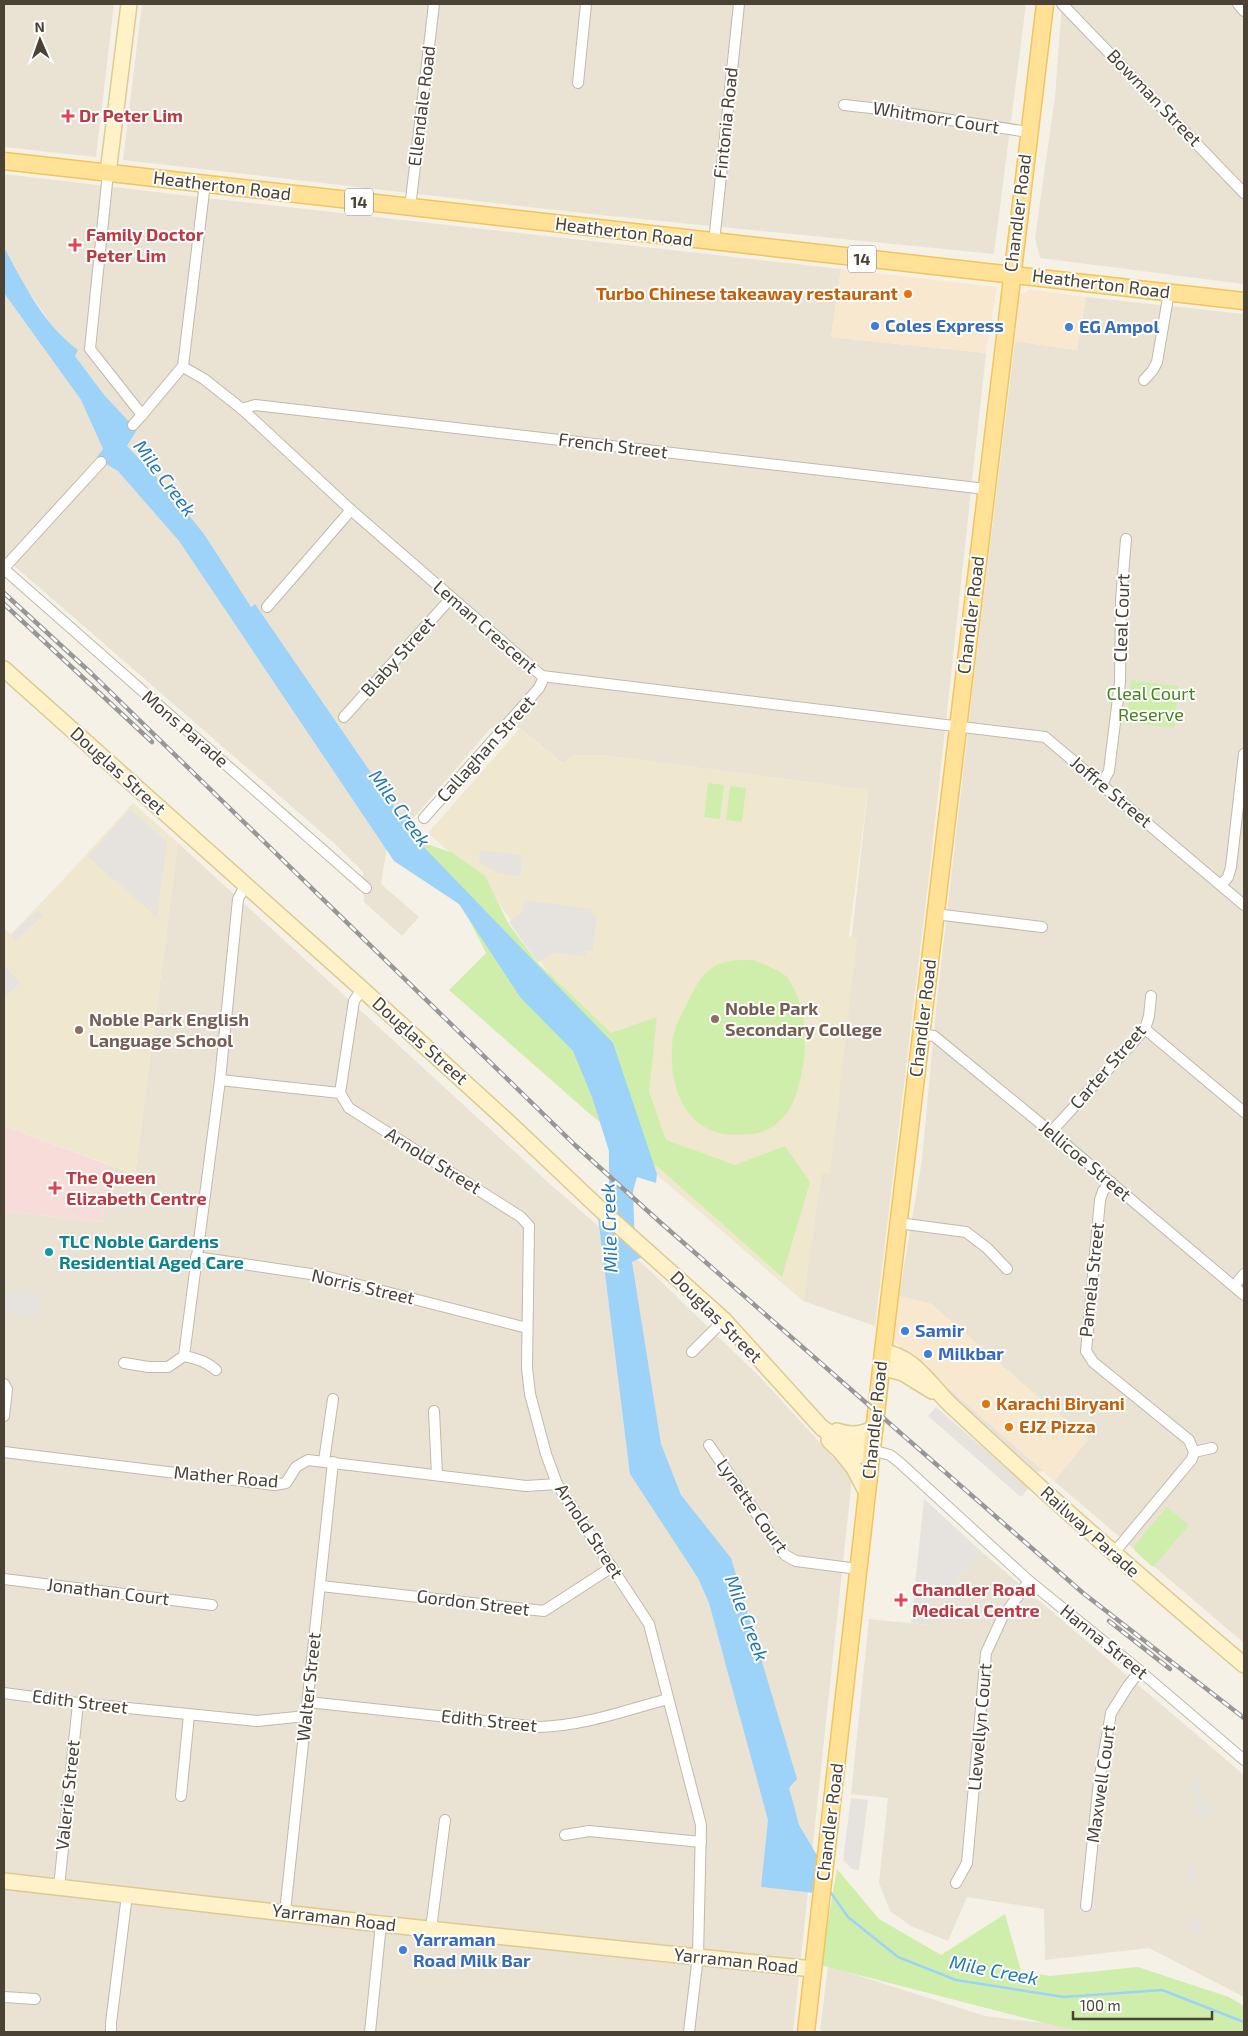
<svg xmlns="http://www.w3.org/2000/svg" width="1248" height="2036" viewBox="0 0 1248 2036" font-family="'Exo 2',sans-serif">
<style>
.residential{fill:#eae3d4}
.commercial{fill:#f9e8d0}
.education{fill:#f0e7cf}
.medical{fill:#f7ddd9}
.green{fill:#d0eeab}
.parking{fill:#e6e3df}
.water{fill:#9dd3f9}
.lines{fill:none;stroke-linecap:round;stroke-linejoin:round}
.stream{stroke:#9dd3f9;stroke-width:2.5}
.street-casing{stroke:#c2b9a8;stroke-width:12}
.secondary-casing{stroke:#deca93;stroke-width:18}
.primary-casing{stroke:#f2c459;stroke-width:19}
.street{stroke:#fff;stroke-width:10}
.secondary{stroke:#fff2c8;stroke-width:15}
.primary{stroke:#ffe297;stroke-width:16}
.rail-casing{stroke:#979797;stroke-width:4.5}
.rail{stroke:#fff;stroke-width:2.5;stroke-dasharray:8;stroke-linecap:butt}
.health-dot{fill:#e0444e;stroke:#fff;stroke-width:2}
.food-dot{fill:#e8710a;stroke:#fff;stroke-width:2}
.shop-dot{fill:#3f7fe0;stroke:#fff;stroke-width:2}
.education-dot{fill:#8d6e63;stroke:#fff;stroke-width:2}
.culture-dot{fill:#0f9aa8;stroke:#fff;stroke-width:2}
.labels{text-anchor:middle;stroke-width:4;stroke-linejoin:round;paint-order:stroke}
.shield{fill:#fff;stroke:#807b72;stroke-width:1}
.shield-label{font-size:16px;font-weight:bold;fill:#4a4235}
.street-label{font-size:18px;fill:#4a4235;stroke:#fff}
.health-label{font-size:18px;font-weight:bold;fill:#be3a42;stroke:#fff;text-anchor:start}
.food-label{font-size:18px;font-weight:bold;fill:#c56008;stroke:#fff;text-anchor:start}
.shop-label{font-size:18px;font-weight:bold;fill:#366cbe;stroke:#fff;text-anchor:start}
.park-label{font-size:18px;fill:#458321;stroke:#fff}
.education-label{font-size:18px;font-weight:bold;fill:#785e54;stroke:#fff;text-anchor:start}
.culture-label{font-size:18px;font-weight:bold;fill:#0d838f;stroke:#fff;text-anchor:start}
.water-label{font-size:19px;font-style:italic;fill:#2079ba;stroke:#fff}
</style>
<rect width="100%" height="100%" fill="#f5f1e7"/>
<g class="residential">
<polygon points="4,4 114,4 96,157 4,147"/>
<polygon points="142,4 1026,4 994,254 591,214 123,160"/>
<polygon points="1062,4 1244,4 1244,284 1040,258 1035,238 1055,97"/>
<polygon points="4,174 215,199 841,269 831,337 986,353 931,859 875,1326 803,1301 846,989 868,790 601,755 574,755 563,764 520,728 491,728 411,821 398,812 254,604 251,607 166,487 126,446 137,430 105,396 75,356 77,350 61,338 26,288 4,247"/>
<polygon points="4,293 81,400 103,449 98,457 106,464 118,470 179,541 387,847 381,884 419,917 402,936 364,902 363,872 335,844 4,557"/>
<polygon points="1086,297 1244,314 1244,1643 1054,1481 1088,1440 931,1304 899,1296 922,1160 936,1009 975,669 1015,341 1077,350"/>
<polygon points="178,843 551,1185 647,1268 759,1376 852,1478 793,2032 4,2032 4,1211 102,1222 109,1165 135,1174"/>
<polygon points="983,1553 1244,1775 1244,1997 1149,1948 1045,1960 1044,1909 967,1897 948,1941 911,1926 890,1911 879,1883 888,1798 851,1794 869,1619 928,1625 932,1582 948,1590"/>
<polygon points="828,1966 985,2016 1120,2032 820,2032"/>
</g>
<g class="commercial">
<polygon points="841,269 997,287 986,353 831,337"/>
<polygon points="1031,289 1086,297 1077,350 1015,341 1019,296"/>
<polygon points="899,1296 931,1304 1088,1440 1054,1481 894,1342"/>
</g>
<g class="education">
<polygon points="520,728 562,764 573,755 601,755 868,790 849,936 857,938 830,1174 822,1173 803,1301 648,1167 597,1040 484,883 428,833"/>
<polygon points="133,803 178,843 135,1174 4,1126 4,929 11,934 63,880"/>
</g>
<polygon class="medical" points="4,1126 109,1165 102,1222 4,1211"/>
<g class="green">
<polygon points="1131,680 1179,686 1174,728 1123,722 1128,708"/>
<polygon points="708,783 724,785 720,819 704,817"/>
<polygon points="730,786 746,788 742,822 726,820"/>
<polygon points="418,841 453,853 485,876 508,923 538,963 611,1033 657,1017 649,1092 666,1140 735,1165 785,1146 810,1182 782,1277 659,1168 591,1115 449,990 486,953 461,904 415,843"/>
<path d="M752 960C764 964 775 968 786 976 789 979 791 984 794 989 809 1019 807 1056 798 1088 793 1110 777 1131 753 1134 741 1135 727 1136 716 1132 677 1120 668 1073 673 1037 675 1026 683 1012 688 1002 694 989 701 974 715 966 725 960 740 960 752 960Z"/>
<polygon points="1167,1507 1189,1525 1153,1567 1135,1551 1134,1546"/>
<polygon points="837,1869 879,1919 941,1955 1005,1914 1021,1971 1050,1976 1138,1967 1229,1997 1244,2006 1244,2032 1092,2032 1060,2027 820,1965"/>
</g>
<g class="parking">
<polygon points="130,809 167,842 157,917 88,857"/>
<polygon points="480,850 523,855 521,874 517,876 496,872 478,861"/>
<polygon points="524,900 592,909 591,915 597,916 593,951 586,950 585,956 552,953 538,962 509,922 522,913"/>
<polygon points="38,910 43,915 16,941 11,935"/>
<polygon points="4,964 20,983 4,997"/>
<polygon points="4,1291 41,1294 38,1317 17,1315 4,1311"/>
<polygon points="942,1383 1043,1471 1037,1472 938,1384"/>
<polygon points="936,1407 1029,1488 1021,1497 928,1416"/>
<polygon points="924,1499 983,1553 948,1590 932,1582 929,1625 911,1623"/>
<polygon points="1195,1779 1204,1786 1197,1794 1188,1790"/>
<polygon points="1199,1796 1212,1809 1205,1818 1194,1810"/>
<polygon points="851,1798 868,1800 859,1870 852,1869 843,1860"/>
<polygon points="1192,1861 1198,1870 1192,1886 1186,1884"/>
<polygon points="1194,1916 1204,1921 1197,1934 1188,1929"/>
</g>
<path class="water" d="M4 247C24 284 43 324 78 350L75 356 105 396 137 430 127 446 166 487 204 534 251 607 255 604 398 812C408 819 418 828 413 842L415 843 418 841 613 1043 657 1174 656 1183 637 1177 633 1191 635 1248 642 1257 632 1262 661 1444 681 1495 731 1558 797 1779 789 1788 799 1825 818 1857 814 1893 761 1887 768 1820 709 1603 698 1578 630 1474 598 1217 609 1226V1151L592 1097 573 1051 520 997 459 904 394 861 179 541 118 471 106 464 97 457 103 449 81 400 4 293Z"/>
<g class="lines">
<polyline class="stream" points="829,1890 848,1917 898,1957 956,1980 1064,1997 1162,1990 1244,2022"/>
<defs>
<g id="street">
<polyline points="1062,4 1244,193"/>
<polyline points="1238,4 1244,11"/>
<polyline points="578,83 586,4"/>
<polyline points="844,105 880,109 1028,132"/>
<polyline points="108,173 90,349 142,415 183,366 205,183"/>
<polyline points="410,208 434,4"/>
<polyline points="714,242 739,4"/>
<polyline points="183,367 204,379 242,409 351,510 542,676 1045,737 1244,905"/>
<polyline points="1144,380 1153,370 1157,362 1169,292"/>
<polyline points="242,409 255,405 986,489"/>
<polyline points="133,425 142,415"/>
<polyline points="4,568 101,462"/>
<polyline points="4,569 366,888"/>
<polyline points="267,607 351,510"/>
<polyline points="344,717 451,598"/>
<polyline points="1102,784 1109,771 1120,682 1121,600 1126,539"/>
<polyline points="424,818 539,688 544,677"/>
<polyline points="1221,885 1228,877 1231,867 1244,754"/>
<polyline points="935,914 1042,927"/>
<polyline points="362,989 354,1001 340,1093 349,1108 521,1217 529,1226 527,1368 530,1394 546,1454 557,1484 649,1624 701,1825 698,1956 689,2032"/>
<polyline points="1145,1029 1244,1112"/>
<polyline points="921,1034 934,1036 1051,1132 1244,1295"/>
<polyline points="220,1080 340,1093"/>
<polyline points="1051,1132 1145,1029 1149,1016 1151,996"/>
<polyline points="1111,1182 1103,1191 1100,1200 1086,1351 1093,1362 1189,1440 1194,1452 1192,1459 1113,1554"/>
<polyline points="898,1223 966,1232 987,1248 1007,1269"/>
<polyline points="196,1257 324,1276 527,1328"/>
<polyline points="1234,1286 1244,1274"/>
<polyline points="692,1352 724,1320"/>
<polyline points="184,1356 220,1080 238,899 246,884"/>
<path d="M124 1363 149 1367H168L184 1356C196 1358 207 1362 216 1370"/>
<polyline points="4,1384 7,1389 4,1416"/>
<polyline points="434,1411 437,1475"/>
<polyline points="709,1445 785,1555 796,1561 858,1569"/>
<polyline points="871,1450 890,1455 899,1462 1029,1581 1140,1671 1244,1760"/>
<polyline points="4,1452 274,1485 286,1483 296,1467 308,1460 526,1486 557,1484"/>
<polyline points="1194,1452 1212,1448"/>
<polyline points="324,1461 333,1399"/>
<polyline points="4,1579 212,1605"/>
<polyline points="321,1586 544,1611 612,1567"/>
<polyline points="4,1693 78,1703 257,1721 306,1716"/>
<path d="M308 1702 540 1727C583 1726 626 1710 668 1699"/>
<polyline points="181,1796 189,1715"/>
<polyline points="565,1835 589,1831 701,1842"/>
<polyline points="956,1883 967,1863 986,1653 1002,1618 1029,1581"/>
<polyline points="59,1887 78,1703"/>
<polyline points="1086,1906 1099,1781 1111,1713 1128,1686 1140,1671"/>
<polyline points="285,1912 333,1462"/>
<polyline points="431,1929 445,1820"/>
<polyline points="4,1997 35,1999"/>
<polyline points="111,2032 111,2023 127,1895"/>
<polyline points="370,2032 381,1924"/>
</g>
<g id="secondary">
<polyline points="108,173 129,4"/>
<polyline points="4,669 362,989 506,1120 601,1210 724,1320 822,1428 843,1441 871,1450"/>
<path d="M883 1352C917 1357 931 1388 955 1409 1049 1497 1146 1582 1244 1665"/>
<polyline points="881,1367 903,1373 932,1391"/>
<path d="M837 1431C850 1436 862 1435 874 1428"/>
<path d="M829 1440C841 1454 855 1462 871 1450"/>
<polyline points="841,1452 854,1468 867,1493"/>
<polyline points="4,1881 381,1924 813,1969"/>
</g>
<g id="primary">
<polyline points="4,161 1244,301"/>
<polyline points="806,2032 883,1352 1045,4"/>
</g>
</defs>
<use href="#street" class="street-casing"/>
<use href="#secondary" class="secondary-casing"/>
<use href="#primary" class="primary-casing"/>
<use href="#street" class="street"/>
<use href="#secondary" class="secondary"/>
<use href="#primary" class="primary"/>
<defs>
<g id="rail">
<polyline points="4,593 91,673 576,1146 661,1223 1083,1593 1244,1718"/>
<polyline points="4,604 152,742"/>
<polyline points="1109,1621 1170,1669"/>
</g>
</defs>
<use href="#rail" class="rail-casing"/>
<use href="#rail" class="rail"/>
</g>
<g class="health-dot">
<path d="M65.5 108.5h5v5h5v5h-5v5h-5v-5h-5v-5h5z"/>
<path d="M72.5 237.5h5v5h5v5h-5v5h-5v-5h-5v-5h5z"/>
<path d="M52.5 1180.5h5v5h5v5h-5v5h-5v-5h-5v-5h5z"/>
<path d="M898.5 1592.5h5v5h5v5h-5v5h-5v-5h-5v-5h5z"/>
</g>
<g class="food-dot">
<circle cx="908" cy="294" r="5"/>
<circle cx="986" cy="1404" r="5"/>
<circle cx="1009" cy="1427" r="5"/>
</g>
<g class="shop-dot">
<circle cx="875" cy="326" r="5"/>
<circle cx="1069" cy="327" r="5"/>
<circle cx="905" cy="1331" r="5"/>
<circle cx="928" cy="1354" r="5"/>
<circle cx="403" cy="1950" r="5"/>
</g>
<g class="education-dot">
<circle cx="715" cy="1019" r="5"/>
<circle cx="79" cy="1030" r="5"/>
</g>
<circle class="culture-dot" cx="49" cy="1252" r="5"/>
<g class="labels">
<g class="shield">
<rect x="345" y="188.5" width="28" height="27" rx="4"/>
<rect x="848" y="245.5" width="28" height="27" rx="4"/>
</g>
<g class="shield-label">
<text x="359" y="208">14</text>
<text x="862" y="265">14</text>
</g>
<g class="street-label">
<text transform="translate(1154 98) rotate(46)" y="6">Bowman Street</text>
<text transform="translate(422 106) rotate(-83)" y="6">Ellendale Road</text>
<text transform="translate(936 118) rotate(9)" y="6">Whitmorr Court</text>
<text transform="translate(726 123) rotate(-84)" y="6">Fintonia Road</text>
<text transform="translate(222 186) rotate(7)" y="6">Heatherton Road</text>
<text transform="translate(1018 213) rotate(-83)" y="6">Chandler Road</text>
<text transform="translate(624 232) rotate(7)" y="6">Heatherton Road</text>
<text transform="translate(1101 284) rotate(7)" y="6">Heatherton Road</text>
<text transform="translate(613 446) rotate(7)" y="6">French Street</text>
<text transform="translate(971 615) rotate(-83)" y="6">Chandler Road</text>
<text transform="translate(1122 618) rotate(-88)" y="6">Cleal Court</text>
<text transform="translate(485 627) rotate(41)" y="6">Leman Crescent</text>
<text transform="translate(398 657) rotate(-48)" y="6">Blaby Street</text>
<text transform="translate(185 729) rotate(41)" y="6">Mons Parade</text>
<text transform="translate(486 749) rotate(-48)" y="6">Callaghan Street</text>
<text transform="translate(118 771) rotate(42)" y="6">Douglas Street</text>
<text transform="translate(1111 792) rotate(40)" y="6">Joffre Street</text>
<text transform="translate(923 1018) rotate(-83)" y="6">Chandler Road</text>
<text transform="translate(420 1041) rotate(42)" y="6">Douglas Street</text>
<text transform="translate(1108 1067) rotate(-49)" y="6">Carter Street</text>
<text transform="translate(433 1161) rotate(32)" y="6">Arnold Street</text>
<text transform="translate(1085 1161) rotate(40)" y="6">Jellicoe Street</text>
<text transform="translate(1092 1280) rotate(-84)" y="6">Pamela Street</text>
<text transform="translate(363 1287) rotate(13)" y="6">Norris Street</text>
<text transform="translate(716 1317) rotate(45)" y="6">Douglas Street</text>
<text transform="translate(875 1420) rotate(-84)" y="6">Chandler Road</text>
<text transform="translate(226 1477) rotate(5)" y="6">Mather Road</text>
<text transform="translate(752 1506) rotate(55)" y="6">Lynette Court</text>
<text transform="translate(589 1531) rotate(57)" y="6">Arnold Street</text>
<text transform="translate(1090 1532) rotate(42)" y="6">Railway Parade</text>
<text transform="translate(108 1592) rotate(7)" y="6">Jonathan Court</text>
<text transform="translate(473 1603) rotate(7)" y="6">Gordon Street</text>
<text transform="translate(1104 1642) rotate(39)" y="6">Hanna Street</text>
<text transform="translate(309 1687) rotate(-84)" y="6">Walter Street</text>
<text transform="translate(80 1702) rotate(7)" y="6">Edith Street</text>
<text transform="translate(489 1721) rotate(6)" y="6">Edith Street</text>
<text transform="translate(980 1727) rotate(-85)" y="6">Llewellyn Court</text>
<text transform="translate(1101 1784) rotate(-82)" y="6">Maxwell Court</text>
<text transform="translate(68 1795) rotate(-84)" y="6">Valerie Street</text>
<text transform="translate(830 1822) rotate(-83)" y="6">Chandler Road</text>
<text transform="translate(334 1918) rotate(7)" y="6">Yarraman Road</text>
<text transform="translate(736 1961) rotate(6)" y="6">Yarraman Road</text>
</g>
<g class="health-label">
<text x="79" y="122">Dr Peter Lim</text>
<text x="86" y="241">Family Doctor<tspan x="86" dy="21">Peter Lim</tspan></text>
<text x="66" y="1184">The Queen<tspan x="66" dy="21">Elizabeth Centre</tspan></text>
<text x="912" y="1596">Chandler Road<tspan x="912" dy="21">Medical Centre</tspan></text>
</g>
<g class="food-label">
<text x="898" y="300" text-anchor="end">Turbo Chinese takeaway restaurant</text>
<text x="996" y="1410">Karachi Biryani</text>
<text x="1019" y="1433">EJZ Pizza</text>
</g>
<g class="shop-label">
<text x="885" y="332">Coles Express</text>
<text x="1079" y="333">EG Ampol</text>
<text x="915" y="1337">Samir</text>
<text x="938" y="1360">Milkbar</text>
<text x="413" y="1946">Yarraman<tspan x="413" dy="21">Road Milk Bar</tspan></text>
</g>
<g class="park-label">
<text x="1151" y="700">Cleal Court<tspan x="1151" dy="21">Reserve</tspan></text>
</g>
<g class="education-label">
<text x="725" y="1015">Noble Park<tspan x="725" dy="21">Secondary College</tspan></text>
<text x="89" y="1026">Noble Park English<tspan x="89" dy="21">Language School</tspan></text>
</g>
<g class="culture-label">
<text x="59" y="1248">TLC Noble Gardens<tspan x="59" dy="21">Residential Aged Care</tspan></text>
</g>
<g class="water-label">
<text transform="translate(165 478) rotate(53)" y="7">Mile Creek</text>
<text transform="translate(400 808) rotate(54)" y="7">Mile Creek</text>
<text transform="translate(609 1228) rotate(-92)" y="7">Mile Creek</text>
<text transform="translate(747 1618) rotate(69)" y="7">Mile Creek</text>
<text transform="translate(994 1970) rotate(11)" y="7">Mile Creek</text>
</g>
</g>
<rect width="1248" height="2036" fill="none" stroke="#4a4235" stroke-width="10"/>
<g transform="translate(40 40) rotate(358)" stroke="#ffffff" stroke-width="4" paint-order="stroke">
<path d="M0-4L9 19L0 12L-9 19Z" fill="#4a4235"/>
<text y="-8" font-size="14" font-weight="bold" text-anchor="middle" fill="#4a4235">N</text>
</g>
<path d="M1073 2011v8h139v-8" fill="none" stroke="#4a4235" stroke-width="2.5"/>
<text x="1080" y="2011" font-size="15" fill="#4a4235" stroke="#ffffff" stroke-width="4" paint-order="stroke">100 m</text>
</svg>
